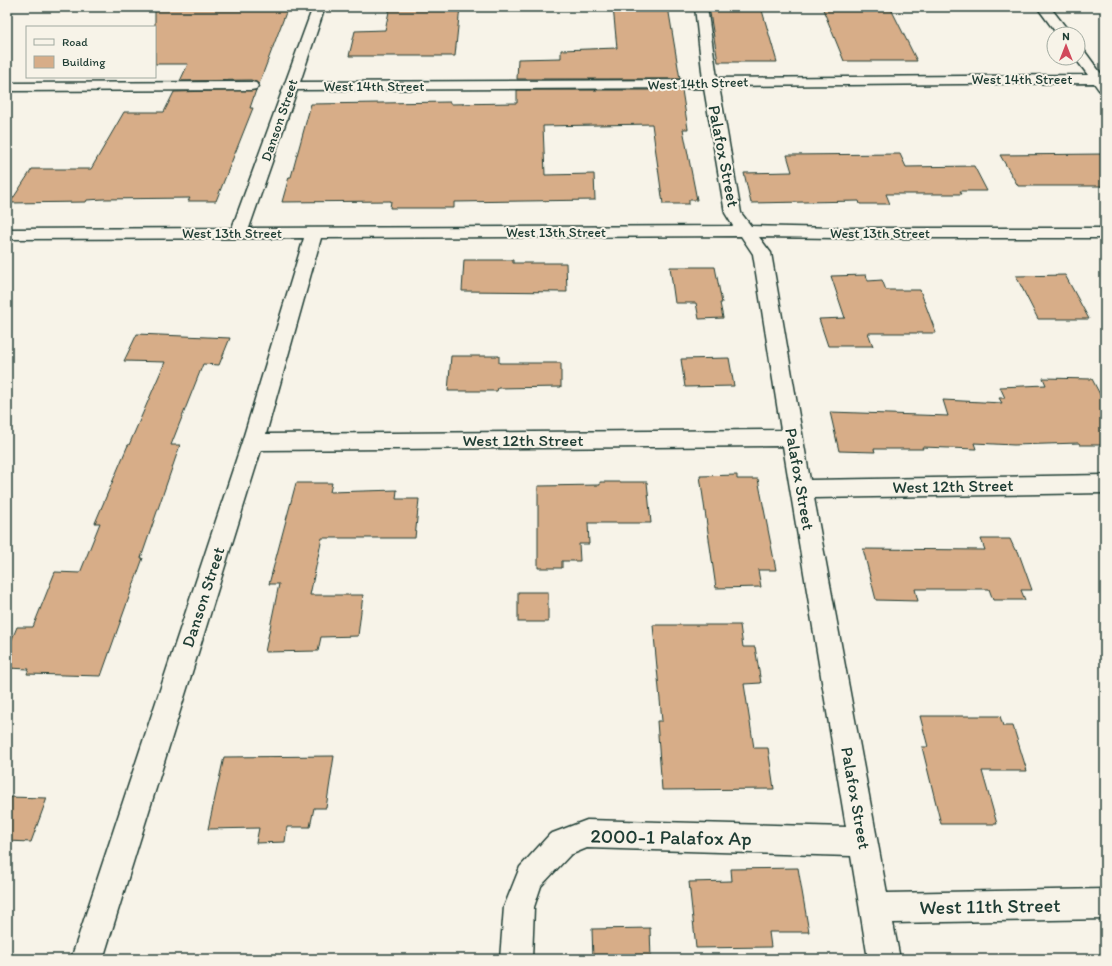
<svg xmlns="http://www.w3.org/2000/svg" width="1112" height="966" viewBox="0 0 1112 966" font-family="Itim,sans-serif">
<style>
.building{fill:#d7ad88;stroke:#1f3d34}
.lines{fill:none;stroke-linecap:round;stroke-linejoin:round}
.minor-casing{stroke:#1f3d34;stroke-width:3}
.minor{fill:#f7f3e8;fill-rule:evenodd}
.labels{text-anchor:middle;stroke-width:4;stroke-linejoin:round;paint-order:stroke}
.far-street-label{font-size:14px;fill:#1f3d34;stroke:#f7f3e8}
.street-label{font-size:17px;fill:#1f3d34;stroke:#f7f3e8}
.near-street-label{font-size:20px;fill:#1f3d34;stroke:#f7f3e8}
</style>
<rect width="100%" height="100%" fill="#f7f3e8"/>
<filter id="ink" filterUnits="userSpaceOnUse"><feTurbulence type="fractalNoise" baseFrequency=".025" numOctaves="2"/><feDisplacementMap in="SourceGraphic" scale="8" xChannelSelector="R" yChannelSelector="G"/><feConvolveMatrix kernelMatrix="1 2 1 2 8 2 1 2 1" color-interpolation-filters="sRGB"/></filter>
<g filter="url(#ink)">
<g class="building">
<polygon points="155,7 288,7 259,84 256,82 251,80 180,81 188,64 155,64"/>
<polygon points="390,7 460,7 455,56 349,56 355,31 385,30"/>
<polygon points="613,7 668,7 680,79 517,79 518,59 561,58 561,50 617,48"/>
<polygon points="709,7 761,7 777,62 718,62"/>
<polygon points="822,7 881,7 883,10 891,9 917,61 844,61"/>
<polygon points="256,90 250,108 253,108 216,201 188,201 190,198 104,199 87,200 86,202 10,203 32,169 91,169 124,112 164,112 174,92"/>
<polygon points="517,90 682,90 688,129 683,129 697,200 689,200 689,204 663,204 652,124 543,126 545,175 594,174 595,200 454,202 454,208 390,208 391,201 282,202 289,177 291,177 311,104 450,102 450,104 517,103"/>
<polygon points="900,154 906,167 974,166 987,191 960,191 962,194 886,194 890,204 860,204 859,201 751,203 744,173 792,172 787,155"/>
<polygon points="1105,154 1105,186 1018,186 1000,155"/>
<polygon points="464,260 513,260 513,263 566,263 567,292 462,291"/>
<polygon points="670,267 715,267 722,303 720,303 723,318 699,319 696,303 675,303"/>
<polygon points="866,275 868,281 882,280 886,290 920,290 936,333 868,333 873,346 828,346 819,319 845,318 831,276"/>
<polygon points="1065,275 1089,319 1038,319 1016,276"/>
<polygon points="137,334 230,338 219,365 203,364 171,445 180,445 141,558 143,558 101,676 27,674 29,669 7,668 7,651 17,627 33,627 55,572 80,573 100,523 95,523 128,445 129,445 165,362 124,361"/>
<polygon points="451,356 499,356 499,363 561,363 561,387 498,388 497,391 448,391"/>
<polygon points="729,358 734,386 685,387 681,359"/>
<polygon points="1043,378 1092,379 1105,404 1105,445 1080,445 1079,443 1014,445 974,443 976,449 922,447 923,449 874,449 875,452 839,451 830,412 948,416 943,400 1002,403 999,398 1005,398 1000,387 1046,385"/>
<polygon points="737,475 737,479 758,479 776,570 758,570 761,587 716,588 700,476"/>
<polygon points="600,482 647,482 651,523 588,523 589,544 579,544 580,561 562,561 562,568 538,568 538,486 600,485"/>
<polygon points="296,483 332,483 330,492 397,490 396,499 419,499 415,538 322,538 310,595 363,595 358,636 321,637 318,651 265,652 279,584 269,584"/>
<polygon points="981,539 1010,539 1015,550 1018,551 1032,590 1021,590 1025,600 993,600 989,589 915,589 918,601 876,600 863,549 985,550"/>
<rect x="518" y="592" width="30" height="30"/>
<polygon points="653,625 740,625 743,647 755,647 761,683 744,684 754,748 768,748 774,789 662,790 657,721 662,721"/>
<polygon points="920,716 1000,716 1003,726 1013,726 1027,771 982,771 997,824 941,824 922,747 928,747"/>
<polygon points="334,756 326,808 314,808 310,827 287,827 285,842 256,843 259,828 208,829 224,757"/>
<polygon points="7,797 47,798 31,842 7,841"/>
<polygon points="798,868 809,932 769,932 771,947 696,948 689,882 732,881 731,869"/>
<polygon points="650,928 651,959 593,959 592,929"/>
</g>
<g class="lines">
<defs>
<g id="minor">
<path d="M313 7H325L300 82 703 80 695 7H707L717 78 1088 75 1075 58H1078V48L1083 49 1102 75H1105V91L1099 90 1094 83 719 86 741 213 751 226 836 228H1105V238H836L759 237 771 253 810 480 1105 475V493L814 498 887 893 1105 889V919L893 923 900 959H868L851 856 587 848 570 855 541 886 534 907 532 959H500L504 907 520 867 550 834 587 820 846 827 783 446 261 450 103 959H71L242 442 304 238 7 239V229L232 228ZM704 88 725 213 733 226 249 228 297 90ZM741 236 753 254 781 430 266 434 321 238Z"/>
<polygon points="1037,7 1050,7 1071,34 1057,34"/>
<polygon points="251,82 256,83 258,86 256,89 251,90 7,91 7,83"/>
</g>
</defs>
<use href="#minor" class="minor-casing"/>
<use href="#minor" class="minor"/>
</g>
</g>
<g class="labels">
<g class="far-street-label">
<text x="1022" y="84">West 14th Street</text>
<text transform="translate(698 83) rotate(-2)" y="5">West 14th Street</text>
<text x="374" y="91">West 14th Street</text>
<text transform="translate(279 120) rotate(-71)" y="5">Danson Street</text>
<text x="556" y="237">West 13th Street</text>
<text x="232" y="238">West 13th Street</text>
<text x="880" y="238">West 13th Street</text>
</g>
<g class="street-label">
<text transform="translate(724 156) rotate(79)" y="6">Palafox Street</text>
<text x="523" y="446">West 12th Street</text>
<text transform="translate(800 479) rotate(80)" y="6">Palafox Street</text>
<text transform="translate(953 486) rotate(-1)" y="6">West 12th Street</text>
<text transform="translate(203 597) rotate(-72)" y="6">Danson Street</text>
<text transform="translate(856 798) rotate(80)" y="6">Palafox Street</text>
</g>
<g class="near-street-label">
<text transform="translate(671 837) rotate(1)" y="7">2000-1 Palafox Ap</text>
<text transform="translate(990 906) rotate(-1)" y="7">West 11th Street</text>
</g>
</g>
<rect width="1112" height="966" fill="none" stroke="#f7f3e8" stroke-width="24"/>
<rect x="12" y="12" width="1088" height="942" fill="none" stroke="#1f3d34" stroke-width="1.5" filter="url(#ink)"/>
<rect x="26" y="26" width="130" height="52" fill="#f7f3e8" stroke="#a1aaa0"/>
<rect x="34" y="39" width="20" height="6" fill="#f7f3e8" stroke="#a1aaa0"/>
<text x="62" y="46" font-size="12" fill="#1f3d34">Road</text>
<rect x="34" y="56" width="20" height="12" fill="#d7ad88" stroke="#a1aaa0"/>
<text x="62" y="66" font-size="12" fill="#1f3d34">Building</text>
<g transform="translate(1066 46)"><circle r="19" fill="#f7f3e8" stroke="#a1aaa0"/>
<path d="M0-3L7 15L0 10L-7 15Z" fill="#d1495b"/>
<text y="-6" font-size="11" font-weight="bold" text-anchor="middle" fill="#1f3d34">N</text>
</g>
</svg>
